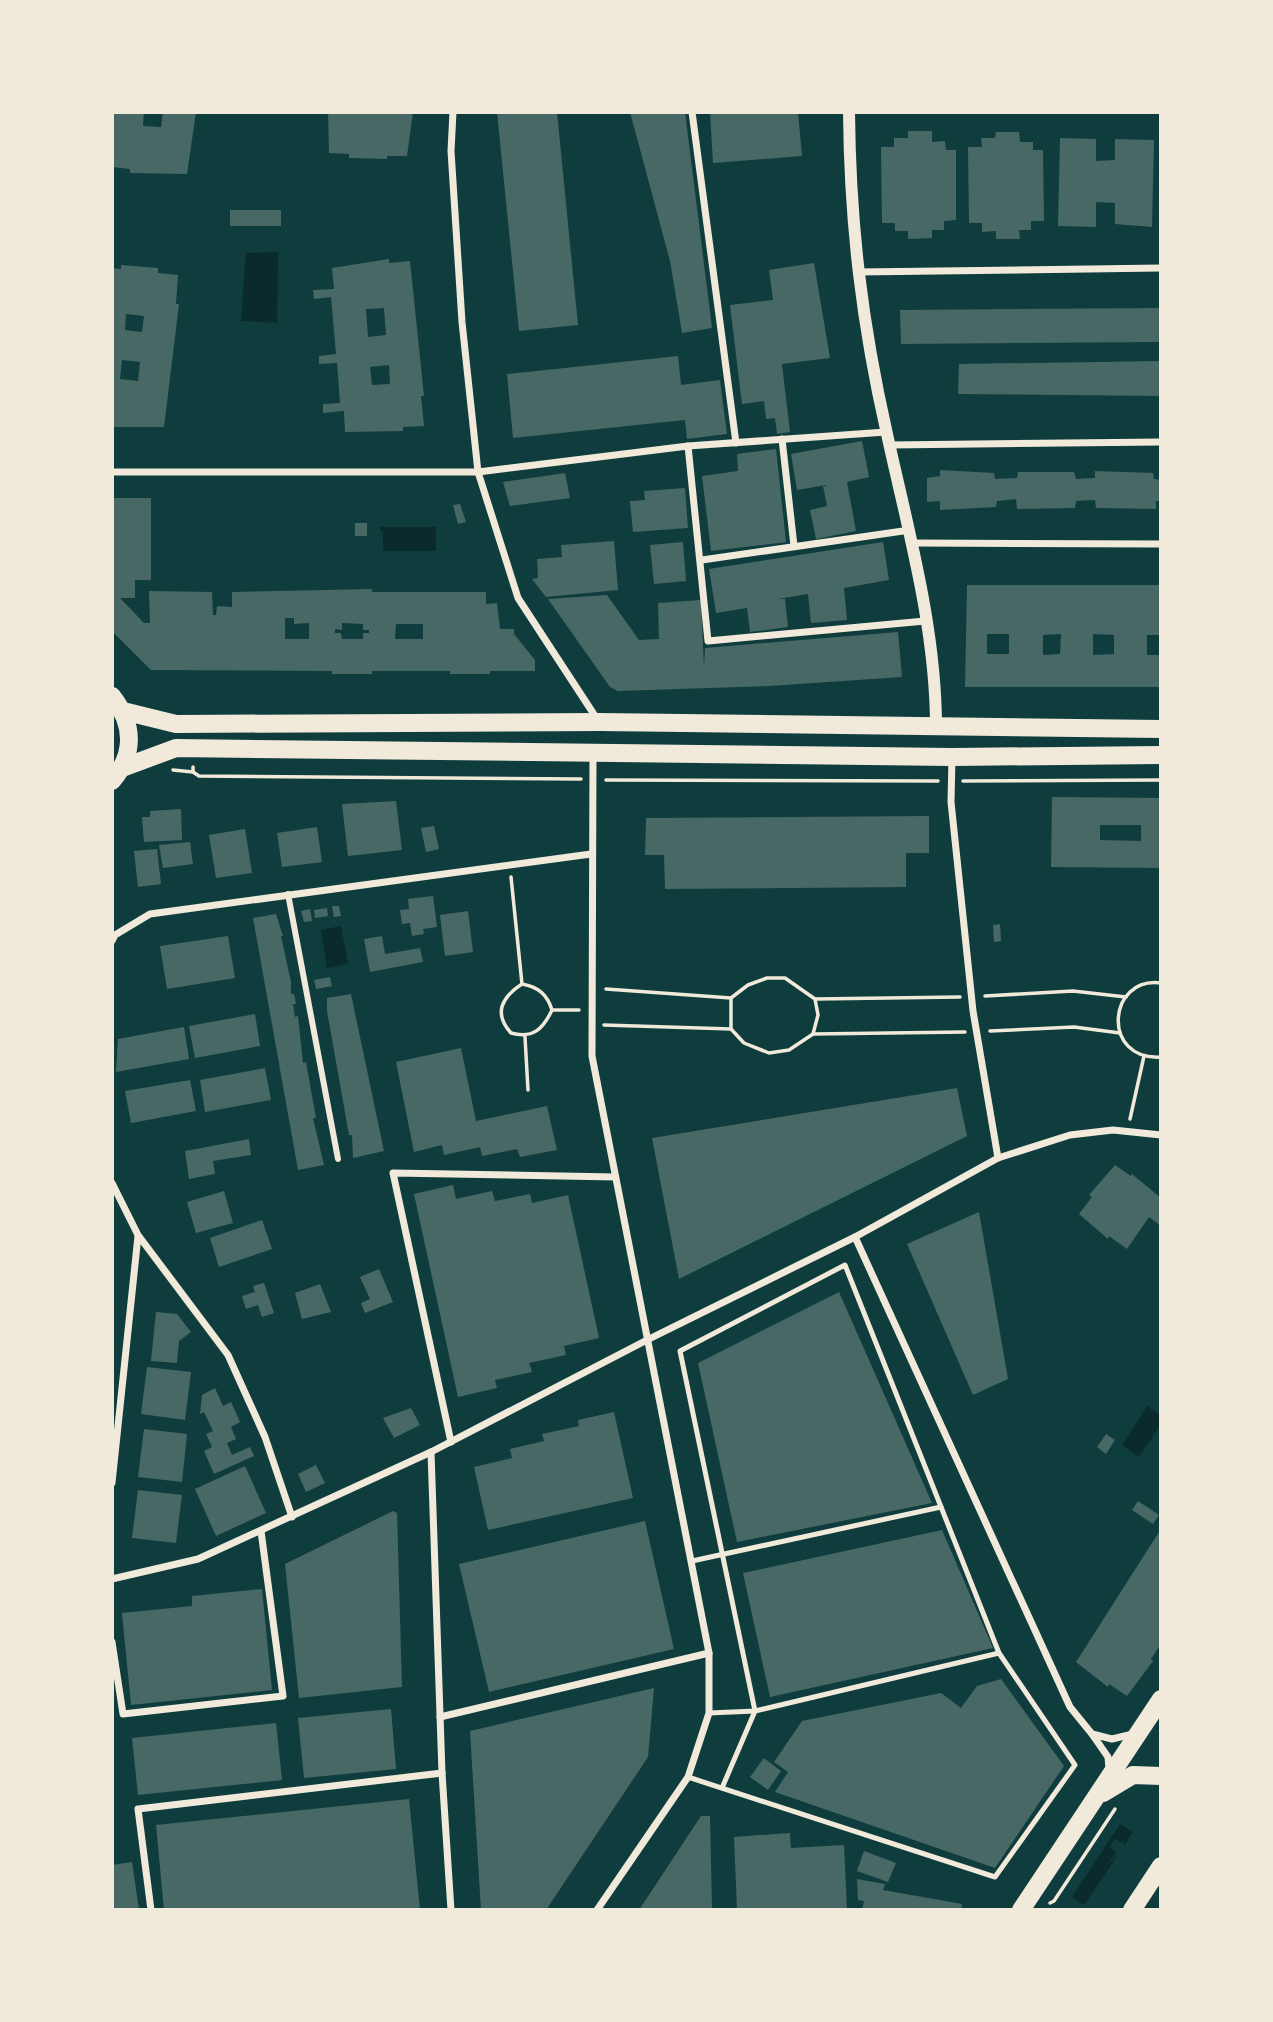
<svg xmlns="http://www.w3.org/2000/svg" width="1273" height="2022" viewBox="0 0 1273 2022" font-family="'Work Sans',sans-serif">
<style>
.water{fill:#0a2a2b}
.building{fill:#486865;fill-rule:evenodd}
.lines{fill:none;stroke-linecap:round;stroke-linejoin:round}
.path{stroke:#f1e9da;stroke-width:3.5}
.service{stroke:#f1e9da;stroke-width:5}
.pedestrian{stroke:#f1e9da;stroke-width:6}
.minor{stroke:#f1e9da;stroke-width:7}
.tertiary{stroke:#f1e9da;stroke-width:12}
.primary{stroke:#f1e9da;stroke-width:18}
</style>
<rect width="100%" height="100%" fill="#0f3d3e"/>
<g class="water">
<polygon points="278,252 277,323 241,321 246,253"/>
<polygon points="380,527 436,527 436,551 383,551 383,531 380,530"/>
<polygon points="341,926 348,964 327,968 321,930"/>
<polygon points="1147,1406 1161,1415 1161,1424 1139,1457 1122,1445"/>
<polygon points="1120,1824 1133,1832 1124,1846 1123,1841 1121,1843 1115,1839 1109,1847 1117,1852 1106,1866 1118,1855 1084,1905 1072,1897"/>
</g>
<g class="building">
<polygon points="112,112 144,112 143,126 161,127 163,112 196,112 187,174 130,173 130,169 112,167"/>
<polygon points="328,112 413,112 407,156 387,156 387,159 349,158 349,154 329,153"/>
<polygon points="497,112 557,112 578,325 519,331"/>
<polygon points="630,112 685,112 712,328 682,333 670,261"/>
<polygon points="710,112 798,112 802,156 713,163"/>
<polygon points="908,131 932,131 932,142 945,141 946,150 956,150 956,220 944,221 944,230 932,230 932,238 908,239 908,231 895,231 895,223 882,223 881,147 894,147 894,138 908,138"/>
<polygon points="996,132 1019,132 1020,142 1033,142 1033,150 1043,150 1044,221 1031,221 1031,230 1019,230 1020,239 996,239 996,231 982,232 982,223 969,223 968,147 982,147 981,138 995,138"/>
<polygon points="1060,138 1096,139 1096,161 1115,160 1115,139 1154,140 1152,227 1115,224 1115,203 1096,202 1096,227 1058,226"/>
<rect x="230" y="210" width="51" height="16"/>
<path d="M389 259V263L410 261 424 396H421L424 426 403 427V431L345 432 344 411 323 413V404L340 403 337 363 319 364V356L336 354 331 297 314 299 313 290 334 289 332 268ZM384 308 386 335 368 337 366 309ZM389 365 390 384 372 385 370 367Z"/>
<polygon points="814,263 830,358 782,364 790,432 777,434 775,418 766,419 764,401 742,404 730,305 773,300 769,270"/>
<path d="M121 265 158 268V273L178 275 176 304H179L164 427H112V268L121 269ZM126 314 144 316 142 332 125 330ZM122 360 140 362 138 381 120 379Z"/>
<polygon points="1161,308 1161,342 901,344 900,310"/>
<polygon points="678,356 681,385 720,380 727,434 687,439 685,420 513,438 507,374"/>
<polygon points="1161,361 1161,396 958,394 959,364"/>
<polygon points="862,441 869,477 847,482 856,531 816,539 810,510 827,506 823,486 826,486 826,485 797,490 791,454"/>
<polygon points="776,449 786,542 711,551 702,476 738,471 737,454"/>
<polygon points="940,470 994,473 995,479 1017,478 1018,472 1074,472 1076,479 1095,478 1095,471 1153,473 1154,479 1161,480 1161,501 1156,501 1156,509 1096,508 1095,500 1076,501 1075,508 1017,509 1016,499 997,501 996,507 940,510 940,501 927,502 927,478 940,476"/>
<polygon points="565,473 570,498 510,506 503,482"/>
<polygon points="685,488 688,528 633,532 630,501 645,500 644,491"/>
<path d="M112 498H151V580H135V598H120L144 623H150L149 591 212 592 213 615H216L217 606 232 607V592L372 589V592H486V604L497 603 500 629H514V634L535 660V671H490V674H450V671H372V674H332V671L151 670 112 631ZM285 618H294V624L309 623V639H285ZM342 623 363 624V630H369V633H363V639H342L341 633H335V629L342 630ZM396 624H423V639H395Z"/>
<polygon points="460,504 466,522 458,524 453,505"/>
<rect x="355" y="523" width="12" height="13"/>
<polygon points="614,541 618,590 546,597 532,579 538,578 537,559 562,557 561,545"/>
<polygon points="683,542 686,581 654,584 650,545"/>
<polygon points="883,542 889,580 844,588 847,620 811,623 808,594 778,599 785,599 788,627 750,632 747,608 716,613 709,569"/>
<path d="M967 585H1161V635H1147V655H1161V687H965ZM987 634H1009V654H987ZM1061 634 1060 654 1043 655V635ZM1093 634 1114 635V654L1093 655Z"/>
<polygon points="607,595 639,640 659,639 658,603 701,600 704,668 705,648 898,632 902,677 769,686 618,691 610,687 548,599"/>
<path d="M1052 797 1161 798V868L1051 867ZM1100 825H1141V841L1100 840Z"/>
<polygon points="396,801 402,850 348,856 342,804"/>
<polygon points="181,809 182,840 144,842 142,817 150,817 150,811"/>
<polygon points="929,816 929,853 906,853 906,887 665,889 664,855 645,855 646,818"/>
<polygon points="434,826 439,849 426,852 421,828"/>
<polygon points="317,827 322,862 282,867 277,833"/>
<polygon points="245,829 252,873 216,878 209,835"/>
<polygon points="190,842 193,864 163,868 159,845"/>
<polygon points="157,849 161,884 138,887 134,851"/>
<polygon points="433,896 437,927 423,929 424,934 412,936 410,923 402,924 400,910 409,909 408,899"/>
<polygon points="332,906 339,906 341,916 334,917"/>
<polygon points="327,908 328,916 315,918 314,910"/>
<polygon points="310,909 312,921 304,922 301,911"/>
<polygon points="468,911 473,952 445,956 440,915"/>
<polygon points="276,914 283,936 281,936 291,982 291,994 294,994 296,1004 293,1004 295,1017 298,1016 303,1063 306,1062 316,1118 313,1118 324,1165 298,1170 253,918"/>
<polygon points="1000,924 1001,941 994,942 993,925"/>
<polygon points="228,936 235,978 167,989 160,946"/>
<polygon points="382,936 385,954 420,948 423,962 370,972 364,939"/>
<polygon points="330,977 332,986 316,989 314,980"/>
<polygon points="351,994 384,1151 353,1158 352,1135 349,1135 327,1011 327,998"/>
<polygon points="255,1014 260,1046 195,1058 189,1026"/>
<polygon points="184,1027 189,1059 116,1072 118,1039"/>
<polygon points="461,1048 476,1121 547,1106 557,1150 520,1157 517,1149 482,1156 480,1147 444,1155 442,1145 414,1152 396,1062"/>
<polygon points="265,1068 271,1100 205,1112 200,1080"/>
<polygon points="190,1080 196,1111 131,1123 125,1091"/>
<polygon points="957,1088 967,1136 679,1279 652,1138"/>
<polygon points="249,1139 251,1155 213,1161 215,1174 189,1179 185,1151"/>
<polygon points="1115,1165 1131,1176 1132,1174 1161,1198 1161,1226 1149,1217 1127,1249 1109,1236 1108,1239 1079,1214 1092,1197 1089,1195"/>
<polygon points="453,1185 456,1199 492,1191 495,1201 530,1194 532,1203 568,1195 599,1338 564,1346 566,1355 529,1363 532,1372 495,1380 497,1388 458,1397 414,1194"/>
<polygon points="224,1191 233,1223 196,1233 187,1202"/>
<polygon points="979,1212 1008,1379 973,1395 907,1244"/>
<polygon points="262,1220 272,1249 219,1267 210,1238"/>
<polygon points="379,1269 393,1302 365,1313 361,1303 370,1299 360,1277"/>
<polygon points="264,1283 274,1313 262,1317 258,1305 246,1309 242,1296 255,1292 253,1286"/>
<polygon points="320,1284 331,1312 302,1319 295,1293"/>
<polygon points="839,1292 932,1503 737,1542 698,1363"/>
<polygon points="156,1312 177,1314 191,1332 179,1341 177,1363 151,1361"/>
<polygon points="147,1367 191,1372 185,1420 141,1414"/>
<polygon points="215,1388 223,1406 231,1402 240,1422 231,1427 236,1439 227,1443 232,1455 250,1447 254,1456 214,1474 204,1451 212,1447 206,1434 213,1431 204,1412 200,1414 202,1395"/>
<polygon points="411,1408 420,1425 394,1438 383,1418"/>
<polygon points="614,1412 633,1498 488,1530 474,1467 512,1458 510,1449 544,1441 542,1434 579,1426 578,1420"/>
<polygon points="144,1429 187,1434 182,1482 138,1477"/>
<polygon points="1106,1434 1115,1440 1106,1454 1097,1447"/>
<polygon points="316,1465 325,1483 306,1492 298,1474"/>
<polygon points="245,1466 266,1513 216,1536 195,1489"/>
<polygon points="138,1490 182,1495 176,1543 132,1538"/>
<polygon points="1138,1501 1159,1515 1153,1524 1132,1510"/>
<polygon points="393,1511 397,1513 402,1687 299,1698 285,1564"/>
<polygon points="645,1521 674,1649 489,1692 459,1564"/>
<polygon points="1161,1529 1161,1644 1151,1659 1153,1661 1127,1696 1109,1684 1108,1687 1076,1662"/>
<polygon points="942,1530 993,1648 770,1697 743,1573"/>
<polygon points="262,1589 272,1690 131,1705 122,1613 192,1606 192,1596"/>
<polygon points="1001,1679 1064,1766 995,1868 775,1792 788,1772 774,1762 802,1721 941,1693 961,1708 977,1686"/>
<polygon points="654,1688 648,1757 546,1910 481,1910 470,1731"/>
<polygon points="391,1709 396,1769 304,1778 298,1718"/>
<polygon points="276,1723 282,1780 138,1795 132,1738"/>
<polygon points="764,1758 781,1771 768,1790 750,1777"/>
<polygon points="409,1799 420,1910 164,1910 156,1825"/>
<polygon points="701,1816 710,1816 712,1910 639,1910"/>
<polygon points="790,1833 791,1848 844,1845 847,1910 737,1910 734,1837"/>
<polygon points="864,1851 896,1863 888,1882 857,1871"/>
<polygon points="132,1862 139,1910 112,1910 112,1865"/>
<polygon points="857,1879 885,1884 883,1890 962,1904 961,1910 862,1910 864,1901 858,1900"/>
</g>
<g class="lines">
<g class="path">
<polyline points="193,767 193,772 199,776 581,779"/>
<polyline points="173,770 193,772"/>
<polyline points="606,780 938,781"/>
<polyline points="963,781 1161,780"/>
<path d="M511 877 522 984C538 987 547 994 552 1010H579"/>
<path d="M1161 983C1107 976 1101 1061 1161 1057"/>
<path d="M522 984C502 997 493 1013 511 1033 533 1039 543 1029 552 1010"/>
<polyline points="606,989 731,998 748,985 767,978 785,978 815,999 960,997"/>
<polyline points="985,996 1073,991 1126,997"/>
<polyline points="604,1025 731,1029 744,1043 769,1053 789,1050 813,1034 965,1032"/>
<polyline points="731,1029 731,998"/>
<polyline points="990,1031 1074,1027 1120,1033"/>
<polyline points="813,1034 818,1015 815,999"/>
<polyline points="525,1037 528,1090"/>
<polyline points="1130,1119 1144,1056"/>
<polyline points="1050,1903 1054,1901 1115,1809"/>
</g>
<g class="service">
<polyline points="692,1561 941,1507"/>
<polyline points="709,1713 755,1711 999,1653"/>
<polyline points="688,1777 995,1877 1075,1765 999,1653 845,1265 680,1351 755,1711 722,1788"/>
</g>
<polyline class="pedestrian" points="288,894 338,1159"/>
<g class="minor">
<polyline points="453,112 451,151 462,322 478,472 518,598 597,719"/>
<polyline points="692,112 736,443"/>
<polyline points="857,272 1161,268"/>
<polyline points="782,439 794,546"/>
<polyline points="889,445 1161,442"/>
<polyline points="688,446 708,641 925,621"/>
<polyline points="112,472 478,472 688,446 886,432"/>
<polyline points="913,543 1161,544"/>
<polyline points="702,560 910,530"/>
<polyline points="593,753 592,1056 709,1653 709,1713 688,1777 597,1910"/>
<polyline points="952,757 951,802 973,1011 998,1158"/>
<polyline points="112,941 115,935 150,914 591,854"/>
<polyline points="112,1183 138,1235 228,1355 265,1437 292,1517"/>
<polyline points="855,1237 1070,1707 1092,1734"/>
<polyline points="451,1442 393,1173 615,1177"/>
<polyline points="431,1452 442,1773 451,1910"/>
<polyline points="112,1483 138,1236"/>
<polyline points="112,1579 198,1559 431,1452 647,1340 855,1237 998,1158 1070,1135 1113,1130 1161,1135"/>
<polyline points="112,1642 123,1714 283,1696 261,1531"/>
<polyline points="440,1717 709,1653"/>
<polyline points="1109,1769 1108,1757 1092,1734 1112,1739 1133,1734"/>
<polyline points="151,1910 138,1809 442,1773"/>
</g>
<path class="tertiary" d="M849 112C850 224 862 324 887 434 908 530 936 628 936 727"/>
<g class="primary">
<path d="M112 696C134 724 135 754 112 781"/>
<polyline points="123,711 176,724 600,722 1161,729"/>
<polyline points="122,768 176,748 952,757 1161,755"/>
<polyline points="1103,1793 1133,1775 1161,1776"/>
<polyline points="1021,1910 1161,1699"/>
<polyline points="1132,1910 1161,1866"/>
</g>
</g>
<rect width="1273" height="2022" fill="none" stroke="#f1e9da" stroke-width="228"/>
</svg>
